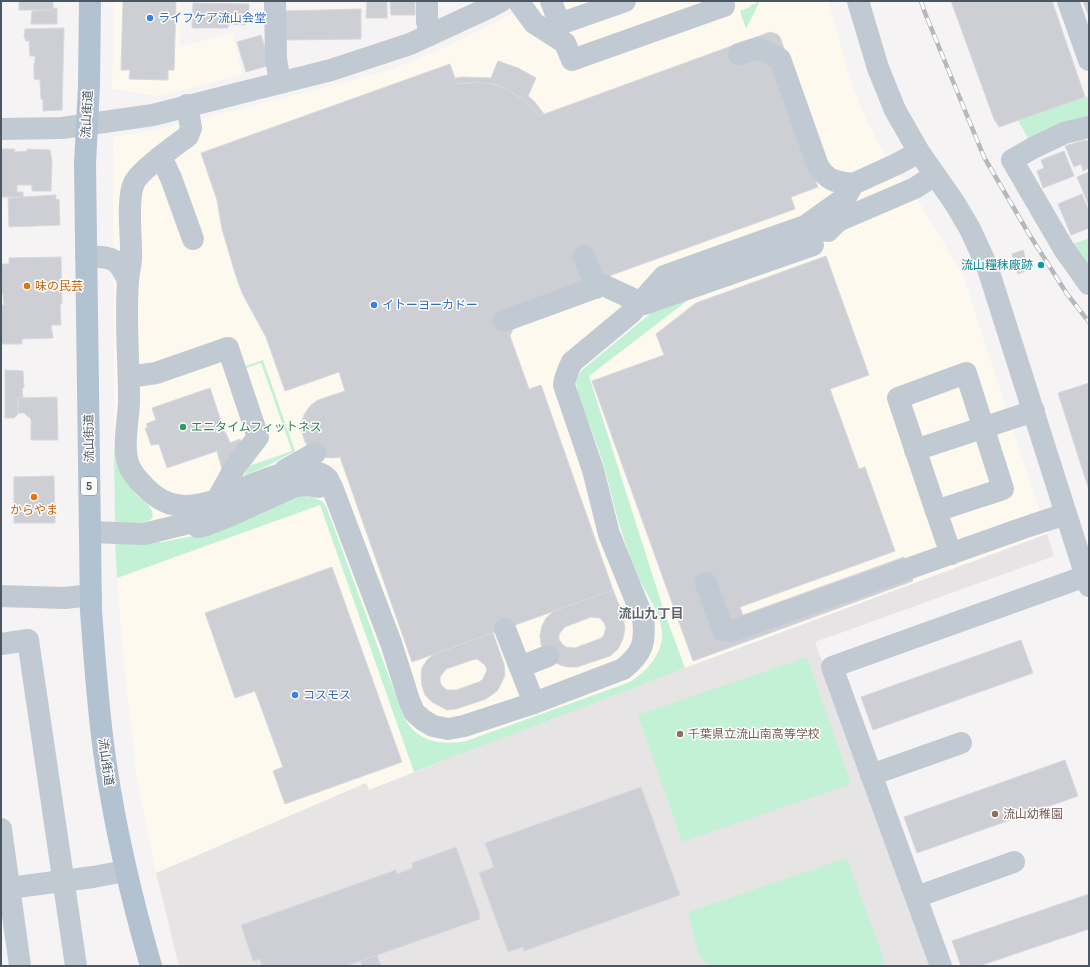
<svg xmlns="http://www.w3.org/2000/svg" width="1090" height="967" viewBox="0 0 1090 967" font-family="Karla,'Noto Sans JP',sans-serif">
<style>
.commercial{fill:#fdf9ef}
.education{fill:#e6e4e5}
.green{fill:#c3f1d5}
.building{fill:#cdcfd5;stroke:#d7d9de;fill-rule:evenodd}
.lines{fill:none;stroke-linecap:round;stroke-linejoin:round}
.minor{stroke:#c1cad2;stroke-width:22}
.major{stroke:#b3c2d1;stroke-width:22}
.rail-casing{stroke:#b5b8bd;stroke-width:4.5}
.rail{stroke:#fff;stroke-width:3;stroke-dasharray:9;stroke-linecap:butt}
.minor-bridge{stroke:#c1cad2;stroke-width:22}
.shop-dot{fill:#3f7fe0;stroke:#fff;stroke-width:1.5}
.culture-dot{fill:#0f9aa8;stroke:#fff;stroke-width:1.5}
.food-dot{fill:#e8710a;stroke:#fff;stroke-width:1.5}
.leisure-dot{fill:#2e9e5b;stroke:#fff;stroke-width:1.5}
.education-dot{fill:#8d6e63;stroke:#fff;stroke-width:1.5}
.labels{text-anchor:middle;stroke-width:3;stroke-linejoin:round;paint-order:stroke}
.shield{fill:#fff;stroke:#808990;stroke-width:1}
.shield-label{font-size:11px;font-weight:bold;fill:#4a5661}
.shop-label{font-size:12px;fill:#366cbe;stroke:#fff;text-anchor:start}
.street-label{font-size:12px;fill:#4a5661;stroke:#fff}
.culture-label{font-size:12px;fill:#0d838f;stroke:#fff;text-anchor:end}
.food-label{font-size:12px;fill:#c56008;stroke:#fff;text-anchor:start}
.leisure-label{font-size:12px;fill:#27864d;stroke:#fff;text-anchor:start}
.education-label{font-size:12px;fill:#785e54;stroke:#fff;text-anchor:start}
.neighbourhood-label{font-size:13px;font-weight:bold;fill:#5f6368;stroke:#fff}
</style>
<rect width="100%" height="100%" fill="#f5f3f3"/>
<g class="commercial">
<polygon points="114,1 181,1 180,47 232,33 243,75 158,96 112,89"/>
<polygon points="536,1 828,1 850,77 861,108 873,133 886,156 919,202 963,275 1047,534 685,668 369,790 366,784 156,873 137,780 122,647 115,546 113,137 165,128 387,71 420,58 449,45"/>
</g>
<polygon class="education" points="1047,534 1054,556 815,642 932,966 179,966 156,873 366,783 369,790 609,696"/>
<g class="green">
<polygon points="756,1 759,1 759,3 746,29 740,11 750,7 751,5 757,3"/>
<polygon points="1089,96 1089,116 1061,125 1028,138 1018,120"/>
<polygon points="1089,238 1089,266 1073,244"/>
<path d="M688 300 589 376 664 611 685 668 414 772 320 505 117 578 115 542H162L198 535 284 500 305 496 313 497 323 502 326 506 403 715C415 741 439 746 466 741L630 682C645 672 661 656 662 637 663 613 646 596 638 576 628 552 619 526 613 501 609 486 606 472 601 457 594 433 580 407 576 382L577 377 582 370 656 309Z"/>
<polygon points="263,360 295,451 267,466 244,476 249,466 292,451 261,363 243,369 243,367"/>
<path d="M114 449H119C123 461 127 479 133 490 136 496 144 500 148 505 167 528 125 523 115 523Z"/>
<polygon points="807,657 851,784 682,842 638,715"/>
<polygon points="847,858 884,960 883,966 709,966 699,956 688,912"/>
</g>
<g class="building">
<rect x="19" y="1" width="34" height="9"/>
<polygon points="123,1 176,1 174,70 168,70 168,80 129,79 130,70 121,70"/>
<polygon points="367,1 387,1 387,18 366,18"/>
<polygon points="390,1 415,1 415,15 391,15"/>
<polygon points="951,1 1052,1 1085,97 999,127 994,119"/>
<polygon points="1083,1 1089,1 1089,17"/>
<polygon points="193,3 249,4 249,23 245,23 245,25 230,24 227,28 192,28"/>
<polygon points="53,8 57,8 57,24 31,24 32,11 53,10"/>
<polygon points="361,9 361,39 285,40 284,11"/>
<polygon points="64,28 62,110 43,111 43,100 41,99 40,80 34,79 34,63 35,63 35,56 30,56 29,41 26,41 24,36 25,29"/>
<polygon points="770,32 777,34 780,37 825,163 811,168 818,187 791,197 795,209 609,276 611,280 514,326 510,336 529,389 541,385 613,590 412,662 340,457 331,458 323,457 310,449 305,442 302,432 301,422 305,413 311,405 318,400 345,391 339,372 285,391 266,337 242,293 235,273 222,229 217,200 201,153 450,64 457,84 484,82 505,88 524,100 539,116"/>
<polygon points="261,35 268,58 267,66 246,72 237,42"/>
<polygon points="498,61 518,68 536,78 528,96 534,101 544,114 539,116 524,100 505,88 494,84 472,82 457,84 455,78 463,77 491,78"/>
<polygon points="1085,140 1085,141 1089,140 1089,168 1083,171 1081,164 1074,167 1065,146"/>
<polygon points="1,149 15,149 14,152 28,151 27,149 50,150 52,161 51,191 32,191 32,185 17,185 17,192 23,192 23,197 1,197"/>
<polygon points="1064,151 1074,176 1043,188 1037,171 1044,168 1041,160"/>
<polygon points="1089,172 1089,206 1077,177"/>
<polygon points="1082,194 1089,211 1089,228 1071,235 1058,204"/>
<polygon points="56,195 56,200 59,199 60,225 9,227 8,198"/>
<polygon points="1023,250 1029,270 1018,274 1012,254"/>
<polygon points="826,256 869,375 830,389 859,469 865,467 895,551 740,607 743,615 904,557 913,581 693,661 592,381 664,355 656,334 696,303"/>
<polygon points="61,257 62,304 60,304 61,325 51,325 53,338 22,339 22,344 3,344 1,343 1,305 4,305 3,294 1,294 1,264 9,264 9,258"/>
<polygon points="5,370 23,371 24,388 22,388 23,398 18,398 18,414 14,418 5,418"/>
<polygon points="1089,383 1089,490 1058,393"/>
<polygon points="210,388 225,433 226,433 230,443 240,439 242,444 222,469 217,451 167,468 159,444 151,445 145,428 148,428 146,424 156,420 152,408"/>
<polygon points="57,397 58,440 31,440 31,419 24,413 18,413 18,398"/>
<polygon points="54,476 55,523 14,523 14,477"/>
<polygon points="332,567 402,762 285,804 273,771 283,767 255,691 235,698 205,613"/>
<path d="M613 590 622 612 625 628 623 639 618 649 610 656 577 667H568L560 665 552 661 545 653 541 645 540 635 542 626 546 618 554 611ZM591 617 600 618 604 623 606 628 603 637 599 639 575 648 566 647 562 644 559 639V634L565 627Z"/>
<path d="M493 633 504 664 505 675 501 684 497 691 486 699 456 709 447 710 432 702 425 695 422 686 421 677 422 668 427 660 434 654ZM477 659 485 665 487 670 483 679 479 682 456 690H447L442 686 440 682V677L446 669 472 660Z"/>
<polygon points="1021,640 1033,673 873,730 861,697"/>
<polygon points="1065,760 1078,796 917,853 904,817"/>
<polygon points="641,787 680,895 524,951 523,947 508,952 479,873 494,867 485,843"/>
<polygon points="456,847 480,915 479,916 480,919 346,966 262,966 260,959 253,961 241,925 396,870 397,874 413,868 412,863"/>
<polygon points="1089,894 1089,929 979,966 961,966 952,941"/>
<polygon points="377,955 381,966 362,966 360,961"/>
</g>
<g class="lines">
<g class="minor">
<polyline points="275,1 276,59 280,82"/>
<polyline points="427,1 427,21 430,35"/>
<polyline points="518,1 534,23 565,43 572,60 724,6 722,1"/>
<polyline points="551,1 558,20 562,23 625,1"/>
<polyline points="858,1 878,68 895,110 919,152 954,202 970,229 987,266 1089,586"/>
<polyline points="1068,1 1089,60"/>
<path d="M739 54 758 48 780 59 818 166C828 181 835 182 853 184"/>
<polyline points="1089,127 1064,133 1033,148 1012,160 1064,249 1089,284"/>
<polyline points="1,129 62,128 153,115 331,70 410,44 488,8 501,1"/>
<polyline points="161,157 171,178 193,239"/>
<polyline points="808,224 846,197 853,184 897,164 919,152"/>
<polyline points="828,231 838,221 915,188 935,175"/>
<path d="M86 256C111 258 117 255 128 281"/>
<polyline points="584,256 596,288"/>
<polygon points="966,373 1003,489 936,511 898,398"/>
<polyline points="129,377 156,373 228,348 258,437 235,467 217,500"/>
<polyline points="915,450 1034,411"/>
<polyline points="285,470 315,453"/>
<path d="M217 500C242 490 305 455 328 479 329 482 331 485 332 487L391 643 409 700 414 712 423 720 433 726 448 729 464 726 534 703 623 669C642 654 646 643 643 618L609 534 593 470 564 385C565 376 568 370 572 362L631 313 664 276 805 226 838 221"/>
<polyline points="936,511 951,554"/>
<polyline points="198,527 206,525 227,517 293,487 306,485 319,487"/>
<path d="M90 532 144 534 197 521 206 516 213 510 217 500C189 509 167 510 145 487 139 481 134 476 130 468 121 449 129 420 129 400 129 360 125 321 128 282 128 274 131 266 131 258 132 238 126 200 134 183 139 171 176 145 188 136L191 128 187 105"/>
<polyline points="706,583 723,630 732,631 1032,525 1066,514"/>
<polyline points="1,596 65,598 91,595"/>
<polyline points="505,629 534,703"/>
<polyline points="1,644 28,640 76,966"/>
<polyline points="520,667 548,656"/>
<polyline points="871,775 961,743"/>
<polyline points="1,829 20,966"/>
<polyline points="1,889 93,877 125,871"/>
<polyline points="916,897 1014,862"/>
<polyline points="941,966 832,667 1086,576"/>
</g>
<path class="major" d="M90 1 89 86 85 164 91 611C95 662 98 714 106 765 116 833 132 900 151 966"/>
<defs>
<polyline id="rail" points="921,1 925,13 984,157 1029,234 1067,294 1089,322"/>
</defs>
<use href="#rail" class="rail-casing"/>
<use href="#rail" class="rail"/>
<polyline class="minor-bridge" points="504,321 603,285 644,304 813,245"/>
</g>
<g class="shop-dot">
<circle cx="150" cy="18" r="4"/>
<circle cx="374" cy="305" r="4"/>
<circle cx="295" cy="695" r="4"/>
</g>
<circle class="culture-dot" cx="1041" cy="265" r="4"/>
<g class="food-dot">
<circle cx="27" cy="286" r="4"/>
<circle cx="34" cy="497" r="4"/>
</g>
<circle class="leisure-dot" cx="183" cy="427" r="4"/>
<g class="education-dot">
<circle cx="680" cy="734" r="4"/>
<circle cx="995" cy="814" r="4"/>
</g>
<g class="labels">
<rect class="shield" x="81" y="477" width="16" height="18" rx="3"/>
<g class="shield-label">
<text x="89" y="490">5</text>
</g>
<g class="shop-label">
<text x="158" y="22">ライフケア流山会堂</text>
<text x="382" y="309">イトーヨーカドー</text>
<text x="303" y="699">コスモス</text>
</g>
<g class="street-label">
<text transform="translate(87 114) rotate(-87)" y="4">流山街道</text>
<text transform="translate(89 438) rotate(-91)" y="4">流山街道</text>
<text transform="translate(106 762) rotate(82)" y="4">流山街道</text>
</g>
<g class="culture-label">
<text x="1033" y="269">流山糧秣廠跡</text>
</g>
<g class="food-label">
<text x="35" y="290">味の民芸</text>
<text x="34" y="514" text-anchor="middle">からやま</text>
</g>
<g class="leisure-label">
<text x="191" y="431">エニタイムフィットネス</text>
</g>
<g class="education-label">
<text x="688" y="738">千葉県立流山南高等学校</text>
<text x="1003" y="818">流山幼稚園</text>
</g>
<g class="neighbourhood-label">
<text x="651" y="618">流山九丁目</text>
</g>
</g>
<rect width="1090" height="967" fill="none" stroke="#4a5661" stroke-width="4"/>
</svg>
